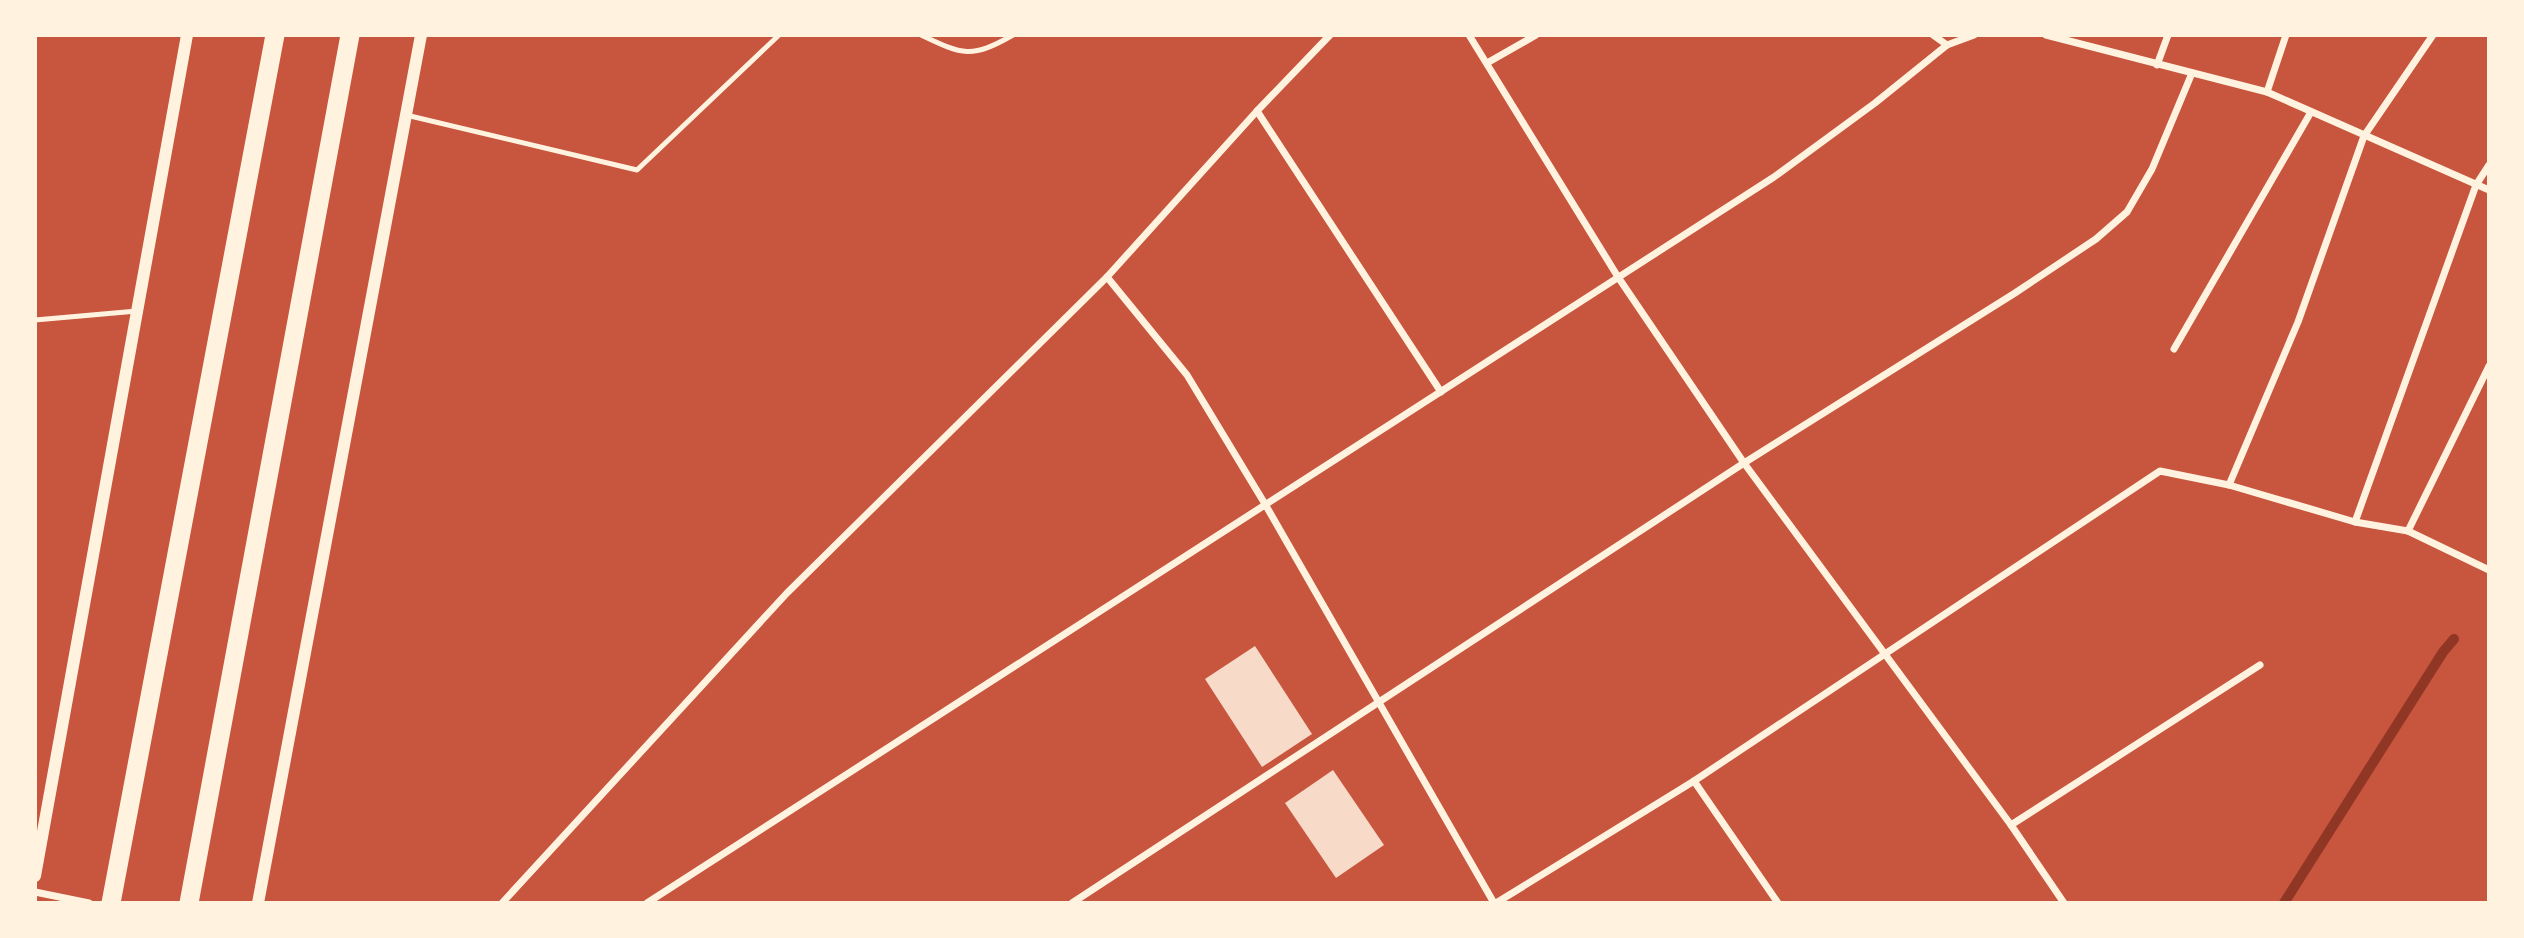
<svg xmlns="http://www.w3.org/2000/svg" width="2524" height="938" viewBox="0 0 2524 938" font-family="'PT Sans Narrow',sans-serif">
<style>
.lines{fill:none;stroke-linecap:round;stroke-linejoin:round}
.stream{stroke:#8f3625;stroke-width:10}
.building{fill:#f7dbc8}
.service{stroke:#fff3e0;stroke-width:5}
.minor{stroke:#fff3e0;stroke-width:7}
.tertiary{stroke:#fff3e0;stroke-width:12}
.trunk{stroke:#fff3e0;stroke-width:19}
</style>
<rect width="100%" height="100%" fill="#c8553d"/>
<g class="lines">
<polyline class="stream" points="2284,903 2443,652 2454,639"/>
</g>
<g class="building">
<polygon points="1255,646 1312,734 1262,767 1205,679"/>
<polygon points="1333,770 1384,845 1336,878 1285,803"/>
</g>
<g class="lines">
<g class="service">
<path d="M921 35C963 55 971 59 1013 35"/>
<polyline points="406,115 637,170 779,35"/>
<polyline points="35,320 137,311"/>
</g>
<g class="minor">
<polyline points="1469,35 1618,277 1744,463 2011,825 2064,903"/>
<polyline points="1933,35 1947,45"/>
<polyline points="2046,35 2267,92 2286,35"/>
<polyline points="1487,63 1536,35"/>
<polyline points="2157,65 2168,35"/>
<polyline points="2267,92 2489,190"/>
<polyline points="1257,111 1441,392"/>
<polyline points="1107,277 1187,375 1265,504 1494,903"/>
<polyline points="2174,349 2311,112"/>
<polyline points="2229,485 2298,322 2364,136 2433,35"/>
<polyline points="2355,522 2476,185 2489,165"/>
<polyline points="2408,531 2489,366"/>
<polyline points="1694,781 1778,903"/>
<polyline points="2011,825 2260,665"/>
<polyline points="35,892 89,903"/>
<polyline points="502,903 787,593 1107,277 1257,111 1330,35"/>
<polyline points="647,903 1774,177 1875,103 1947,45 1974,35"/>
<polyline points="1072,903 1744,463 2015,293 2096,239 2127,212 2152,169 2192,73"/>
<polyline points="1496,903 1694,781 2160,471 2229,485 2355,522 2408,531 2489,570"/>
</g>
<g class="tertiary">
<polyline points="35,876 187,35"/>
<polyline points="258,903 421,35"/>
</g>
<g class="trunk">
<polyline points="111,903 275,35"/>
<polyline points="189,903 350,35"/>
</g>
</g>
<rect width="2524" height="938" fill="none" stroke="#fff3e0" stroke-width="74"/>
</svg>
